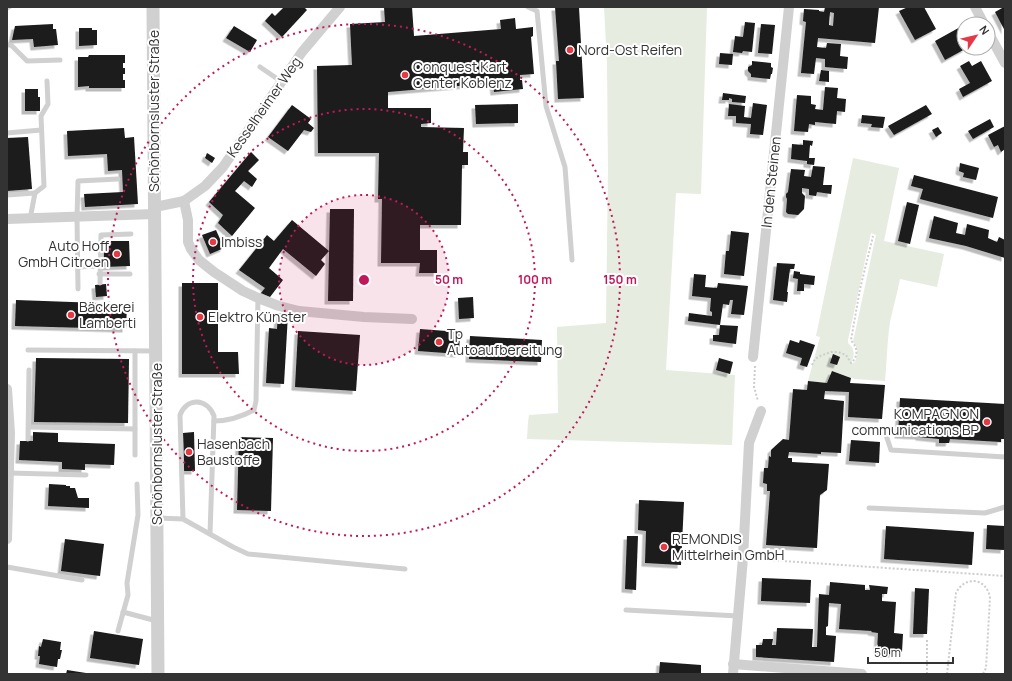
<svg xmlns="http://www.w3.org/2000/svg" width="1012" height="681" viewBox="0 0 1012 681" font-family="Manrope,sans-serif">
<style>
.green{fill:#e6ecdf;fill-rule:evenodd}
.building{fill:#1a1a1a;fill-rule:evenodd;filter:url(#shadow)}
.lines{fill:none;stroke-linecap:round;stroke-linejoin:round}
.path{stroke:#cdcdcd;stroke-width:2;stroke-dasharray:2 2;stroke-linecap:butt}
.service{stroke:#d0d0d0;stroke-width:5}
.minor{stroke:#d0d0d0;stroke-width:10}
.tertiary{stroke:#d0d0d0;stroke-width:13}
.ring{fill:none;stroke:#c2185b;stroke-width:2;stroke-dasharray:2 4}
.poi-dot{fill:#e63946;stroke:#fff;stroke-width:1.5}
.labels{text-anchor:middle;stroke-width:4;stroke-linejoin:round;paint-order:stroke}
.poi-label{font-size:14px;fill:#333;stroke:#fff;text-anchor:start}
.street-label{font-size:14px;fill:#333;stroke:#fff}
.centre{fill:#c2185b;stroke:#fff;stroke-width:2}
.ring-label{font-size:12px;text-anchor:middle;font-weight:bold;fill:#c2185b;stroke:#fff;stroke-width:4;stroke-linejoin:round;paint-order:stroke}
</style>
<defs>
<filter id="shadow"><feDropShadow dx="-3.5" dy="3.5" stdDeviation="0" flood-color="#0004"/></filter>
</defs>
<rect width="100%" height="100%" fill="#fff"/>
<g class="green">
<polygon points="604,7 707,7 701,194 676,193 666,370 735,375 732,445 527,439 528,422 529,415 558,413 557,327 606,323 608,168 607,63"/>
<path d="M853 158 899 168 884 241 944 254 937 287 900 279C897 294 893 308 890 322 887 342 887 362 885 381L855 379 832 371 827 383 808 381 820 337 816 336ZM871 233 876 235 853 342C859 348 857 355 855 362L851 364C854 356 856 350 848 343V340Z"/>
</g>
<g class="building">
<polygon points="284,7 304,7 307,10 282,37 265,21 272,13 275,16"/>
<polygon points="384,7 412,7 414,36 501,29 500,20 515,18 516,29 533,27 533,36 531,37 534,74 520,75 520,80 522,80 523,89 494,92 493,83 388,92 388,108 431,108 431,123 421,124 421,127 464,128 463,152 468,152 468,165 462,165 461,225 420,225 420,250 437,250 437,273 419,273 420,263 381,263 382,199 378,199 379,153 318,153 317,66 352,65 350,24 385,22"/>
<polygon points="555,7 579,7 584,98 558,99 556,61 559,61"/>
<path d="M825 7H879L875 43 818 38 817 47 826 48 827 43 841 44 840 56 848 57 847 69 825 67V59L816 58 814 74 801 73 806 22 803 21 804 9 819 10V11L824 12ZM830 12 834 13 833 26 829 25Z"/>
<polygon points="908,7 924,7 936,29 915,40 899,11"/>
<polygon points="1004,7 1005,9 1005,31 995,12"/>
<polygon points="745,22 755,23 752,52 743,51 742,53 733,52 735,36 743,37"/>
<polygon points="53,24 53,29 56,29 58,45 34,47 33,39 12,40 15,26"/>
<polygon points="761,24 775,25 772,54 758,53"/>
<polygon points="234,26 257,40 250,52 226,38"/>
<polygon points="962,26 964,30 964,48 967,48 945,60 935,41"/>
<polygon points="79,28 92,28 92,30 97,30 97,45 79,46"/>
<polygon points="720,53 733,54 732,65 719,64"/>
<polygon points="89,55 125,55 125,63 123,63 123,68 125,68 125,74 123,74 123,80 125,80 125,88 89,88 89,86 78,87 78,57 88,57"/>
<polygon points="752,61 771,63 771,67 773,68 772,74 771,74 770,79 751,77 751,74 748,71 748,67 752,65"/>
<polygon points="969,61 972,66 981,61 992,81 963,97 959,89 970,83 960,66"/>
<polygon points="821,70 829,71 829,82 819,81"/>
<polygon points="825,87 838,88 837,98 846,99 845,112 837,111 836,124 815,122 815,125 809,124 808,132 794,131 797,95 811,96 811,104 816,105 815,109 823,110"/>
<polygon points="25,89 38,89 38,97 40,97 40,111 25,111"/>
<polygon points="723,93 746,96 745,103 732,102 732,99 729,98 729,100 722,100"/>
<polygon points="753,103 767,105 763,135 750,134 751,124 736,123 736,116 728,116 729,104 745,106 744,117 751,118"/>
<polygon points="518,104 518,123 476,124 475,105"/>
<polygon points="292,105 311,119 308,123 314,128 311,132 304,130 288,151 268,137"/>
<polygon points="926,105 932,114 894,135 888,126"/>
<polygon points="862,115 885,117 883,128 871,127 872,124 861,123"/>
<polygon points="990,119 994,127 973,139 968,131"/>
<polygon points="1005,126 1005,149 1001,152 998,145 994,147 988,135"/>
<polygon points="938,127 942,133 936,137 932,130"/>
<polygon points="124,128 125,138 134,137 138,204 85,207 84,194 123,192 122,170 108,171 107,154 68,156 67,131"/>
<polygon points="28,137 32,189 7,191 7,138"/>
<polygon points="803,140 813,141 812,146 810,145 809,158 815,158 814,165 807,164 807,161 791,159 792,144 803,145"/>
<polygon points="251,152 259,160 248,171 257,179 252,187 244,181 235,191 255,208 232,236 218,223 223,215 209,202"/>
<polygon points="207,153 215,158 212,163 205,158"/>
<polygon points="960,163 979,168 976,180 963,177 964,173 959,171"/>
<polygon points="813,166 825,167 823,185 832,185 831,194 817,192 816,196 809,195 809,189 802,188 802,193 805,196 804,209 798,215 788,214 786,212 787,199 786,197 786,194 788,192 791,169 805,170 804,176 811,177"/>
<polygon points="914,175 998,197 993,218 920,199 923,189 911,186"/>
<polygon points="907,202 919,205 910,244 898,241"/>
<polygon points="330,209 354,209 353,301 328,301"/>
<polygon points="934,216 958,223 956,233 965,235 967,224 989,230 988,238 997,242 999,237 1005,240 1005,258 966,246 929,238"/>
<polygon points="292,220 329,251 321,260 325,264 316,276 283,249 269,268 283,280 270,297 261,293 265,288 239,270 267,235 274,241"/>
<polygon points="216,230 224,248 210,254 202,235"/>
<polygon points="731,231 749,233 744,276 724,274 726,251 729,251"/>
<polygon points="104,241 129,241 130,266 104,267"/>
<polygon points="777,263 795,264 794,269 790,269 787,292 788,292 787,302 773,300"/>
<polygon points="794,271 800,272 800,274 815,276 814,285 804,284 804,291 797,291 798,279 793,278"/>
<polygon points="694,274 706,275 705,287 717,288 718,283 748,286 744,315 731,314 733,300 730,300 729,305 723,304 720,325 688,321 689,313 712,316 712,312 710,311 711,298 692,296"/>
<polygon points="182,283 218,283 218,352 238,352 239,374 182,374"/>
<polygon points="106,284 107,296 96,297 95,285"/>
<polygon points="473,297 474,318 459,319 458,298"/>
<polygon points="16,300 127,304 126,329 15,326"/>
<polygon points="278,313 288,314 284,384 266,383 269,328 277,329"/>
<polygon points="720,325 738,326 736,344 713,341 713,335 719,335"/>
<polygon points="420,329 460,332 459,354 418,351"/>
<polygon points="298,331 360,335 356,391 295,387"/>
<polygon points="470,336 542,340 541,362 469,359"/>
<polygon points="790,340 799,343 800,340 815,345 807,367 800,365 802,358 786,353"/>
<polygon points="833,354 840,357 837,365 830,363"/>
<polygon points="36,358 129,359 128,423 34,422"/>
<polygon points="719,358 733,362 730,374 716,370"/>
<polygon points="832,371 851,378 850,383 885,385 882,419 848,417 849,392 825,391 824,399 844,401 841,453 821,452 821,454 789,452 788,458 792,458 792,462 829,464 827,490 820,495 817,548 766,545 770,491 767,491 767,484 763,483 764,468 768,468 769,456 771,457 771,450 783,439 789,440 793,389 807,390 808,381 827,383"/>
<polygon points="900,398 1005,404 1005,439 1001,439 1001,442 950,439 949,443 939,443 939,439 919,437 919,436 898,435"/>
<polygon points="33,432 58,433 58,442 115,444 114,465 85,464 85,470 62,469 62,462 19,460 20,441 33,441"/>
<polygon points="194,432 195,471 184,471 183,433"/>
<polygon points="239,437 273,438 271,511 237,510"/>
<polygon points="851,440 880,442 879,463 849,461"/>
<polygon points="49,484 66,485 66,486 70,486 70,488 75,488 78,498 89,498 89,508 48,506"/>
<polygon points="639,500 684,502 681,565 645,563 646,531 638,530"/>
<polygon points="987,525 1005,526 1005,547 1004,547 1004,550 986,549"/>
<polygon points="886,526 974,532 972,565 884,559"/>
<polygon points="627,536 638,536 636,590 625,589"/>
<polygon points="65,539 104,544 100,576 61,571"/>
<polygon points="762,578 811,580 810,603 761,601"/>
<polygon points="830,582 865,585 865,590 870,590 869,585 888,587 887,594 882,594 882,601 896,602 894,633 903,634 902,652 893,652 893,654 882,654 882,651 877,651 878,633 871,632 872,631 839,629 841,604 829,603 828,626 826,627 826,635 836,636 834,662 756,657 756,645 762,645 763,639 773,639 772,645 776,645 777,628 813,629 812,647 817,647 819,594 829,595"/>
<polygon points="915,588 929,589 927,634 913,634"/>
<polygon points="94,631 143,639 139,665 90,658"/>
<polygon points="43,639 61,642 60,650 62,650 60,659 58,659 57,667 39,664 40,656 38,656 39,646 41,647"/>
<polygon points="660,662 701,665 701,674 659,674"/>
<polygon points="67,670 86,673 86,674 66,674"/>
</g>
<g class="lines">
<g class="path">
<path d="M812 365 815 359 820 356 831 352H838L846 355 851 363C856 359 858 352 855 346 854 344 852 342 851 340L860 289 873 236"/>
<polyline points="755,366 754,387 758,401"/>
<polyline points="753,559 1005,576"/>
<polyline points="927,674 927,640"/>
<path d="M947 674 956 593C965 575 987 578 990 598L986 668 983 674"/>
</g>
<g class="service">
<polyline points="528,7 537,11 546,106 565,167 572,260"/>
<polyline points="7,8 9,7"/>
<polyline points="7,45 11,45 27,61 60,60"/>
<polyline points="260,67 282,82"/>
<polyline points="7,133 41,130"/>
<polyline points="7,195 35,193"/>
<polyline points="30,219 35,193 44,186 41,116 48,104 47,81"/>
<polyline points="78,267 99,266"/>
<polyline points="99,274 130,274"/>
<polyline points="100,283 101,235 131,234"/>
<polyline points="78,289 77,217 78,181 118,179"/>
<polyline points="28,350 155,351"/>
<path d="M214 421C228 421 241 417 254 410L256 401 258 298"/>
<polyline points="29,427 135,429"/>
<polyline points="861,428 884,429 891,450 1005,457"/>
<polyline points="28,439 29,370"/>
<polyline points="135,455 135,351"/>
<polyline points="9,473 86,475"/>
<polyline points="869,508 985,513 1005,507"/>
<polyline points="158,518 183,519 233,547 248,554 405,569"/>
<path d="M183 519 180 415C187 397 207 398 214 416L210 534"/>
<polyline points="7,567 82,580"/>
<polyline points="626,610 738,616"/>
<polyline points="123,612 157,621"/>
<polyline points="118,631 128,595 127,583 138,515 137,484"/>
</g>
<g class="minor">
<polyline points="975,7 984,24"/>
<polyline points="988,32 1005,63"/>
<polyline points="184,201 188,220 188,242 191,249 199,260 214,272 243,291 258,298 279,306 299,311 364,317 412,319"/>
<polyline points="155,207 184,201 205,186 223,167 302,52 340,7"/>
<polyline points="7,219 155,214"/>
<polyline points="753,357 789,7"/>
<polyline points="7,389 10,433 7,539"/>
<polyline points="733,664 862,674"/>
<polyline points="733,674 743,558 749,443 761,411"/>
</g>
<polyline class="tertiary" points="153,7 158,674"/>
</g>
<circle cx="364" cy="280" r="85" fill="#c2185b" fill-opacity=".12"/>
<g class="ring">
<circle cx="364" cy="280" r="85"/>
<circle cx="364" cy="280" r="171"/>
<circle cx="364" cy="280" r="256"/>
</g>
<g class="poi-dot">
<circle cx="570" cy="50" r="4"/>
<circle cx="405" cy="75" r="4"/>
<circle cx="213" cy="242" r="4"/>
<circle cx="117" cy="254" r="4"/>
<circle cx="71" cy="315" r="4"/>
<circle cx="200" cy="317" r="4"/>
<circle cx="439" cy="342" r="4"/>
<circle cx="987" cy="422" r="4"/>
<circle cx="189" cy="452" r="4"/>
<circle cx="664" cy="547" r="4"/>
</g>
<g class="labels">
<g class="poi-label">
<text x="578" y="55">Nord-Ost Reifen</text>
<text x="413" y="72">Conquest Kart<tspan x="413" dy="16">Center Koblenz</tspan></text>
<text x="221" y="247">Imbiss</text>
<text x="109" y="251" text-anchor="end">Auto Hoff<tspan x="109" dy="16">GmbH Citroen</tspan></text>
<text x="79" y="312">Bäckerei<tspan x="79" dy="16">Lamberti</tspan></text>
<text x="208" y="322">Elektro Künster</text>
<text x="447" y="339">Tp<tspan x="447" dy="16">Autoaufbereitung</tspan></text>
<text x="979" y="419" text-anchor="end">KOMPAGNON<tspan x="979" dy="16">communications BP</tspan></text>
<text x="197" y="449">Hasenbach<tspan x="197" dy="16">Baustoffe</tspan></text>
<text x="672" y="544">REMONDIS<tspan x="672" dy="16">Mittelrhein GmbH</tspan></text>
</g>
<g class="street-label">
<text transform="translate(264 107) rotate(-55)" y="5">Kesselheimer Weg</text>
<text transform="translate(154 111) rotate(-90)" y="5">Schönbornsluster Straße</text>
<text transform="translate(771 182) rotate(-84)" y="5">In den Steinen</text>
<text transform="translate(157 444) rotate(-90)" y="5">Schönbornsluster Straße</text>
</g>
</g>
<circle cx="364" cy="280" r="6" class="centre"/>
<g class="ring-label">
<text x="449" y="284">50 m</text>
<text x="535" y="284">100 m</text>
<text x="620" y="284">150 m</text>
</g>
<rect width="1012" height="681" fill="none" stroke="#333333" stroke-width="16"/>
<g transform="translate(976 36) rotate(55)"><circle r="19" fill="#ffffff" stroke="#adadad"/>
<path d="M0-3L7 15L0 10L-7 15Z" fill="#e63946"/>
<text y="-6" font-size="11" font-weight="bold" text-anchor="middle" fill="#333333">N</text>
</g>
<path d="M868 657v6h85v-6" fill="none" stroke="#333333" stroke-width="2"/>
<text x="874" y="657" font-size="12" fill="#333333" stroke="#ffffff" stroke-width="3" paint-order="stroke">50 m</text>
</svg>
